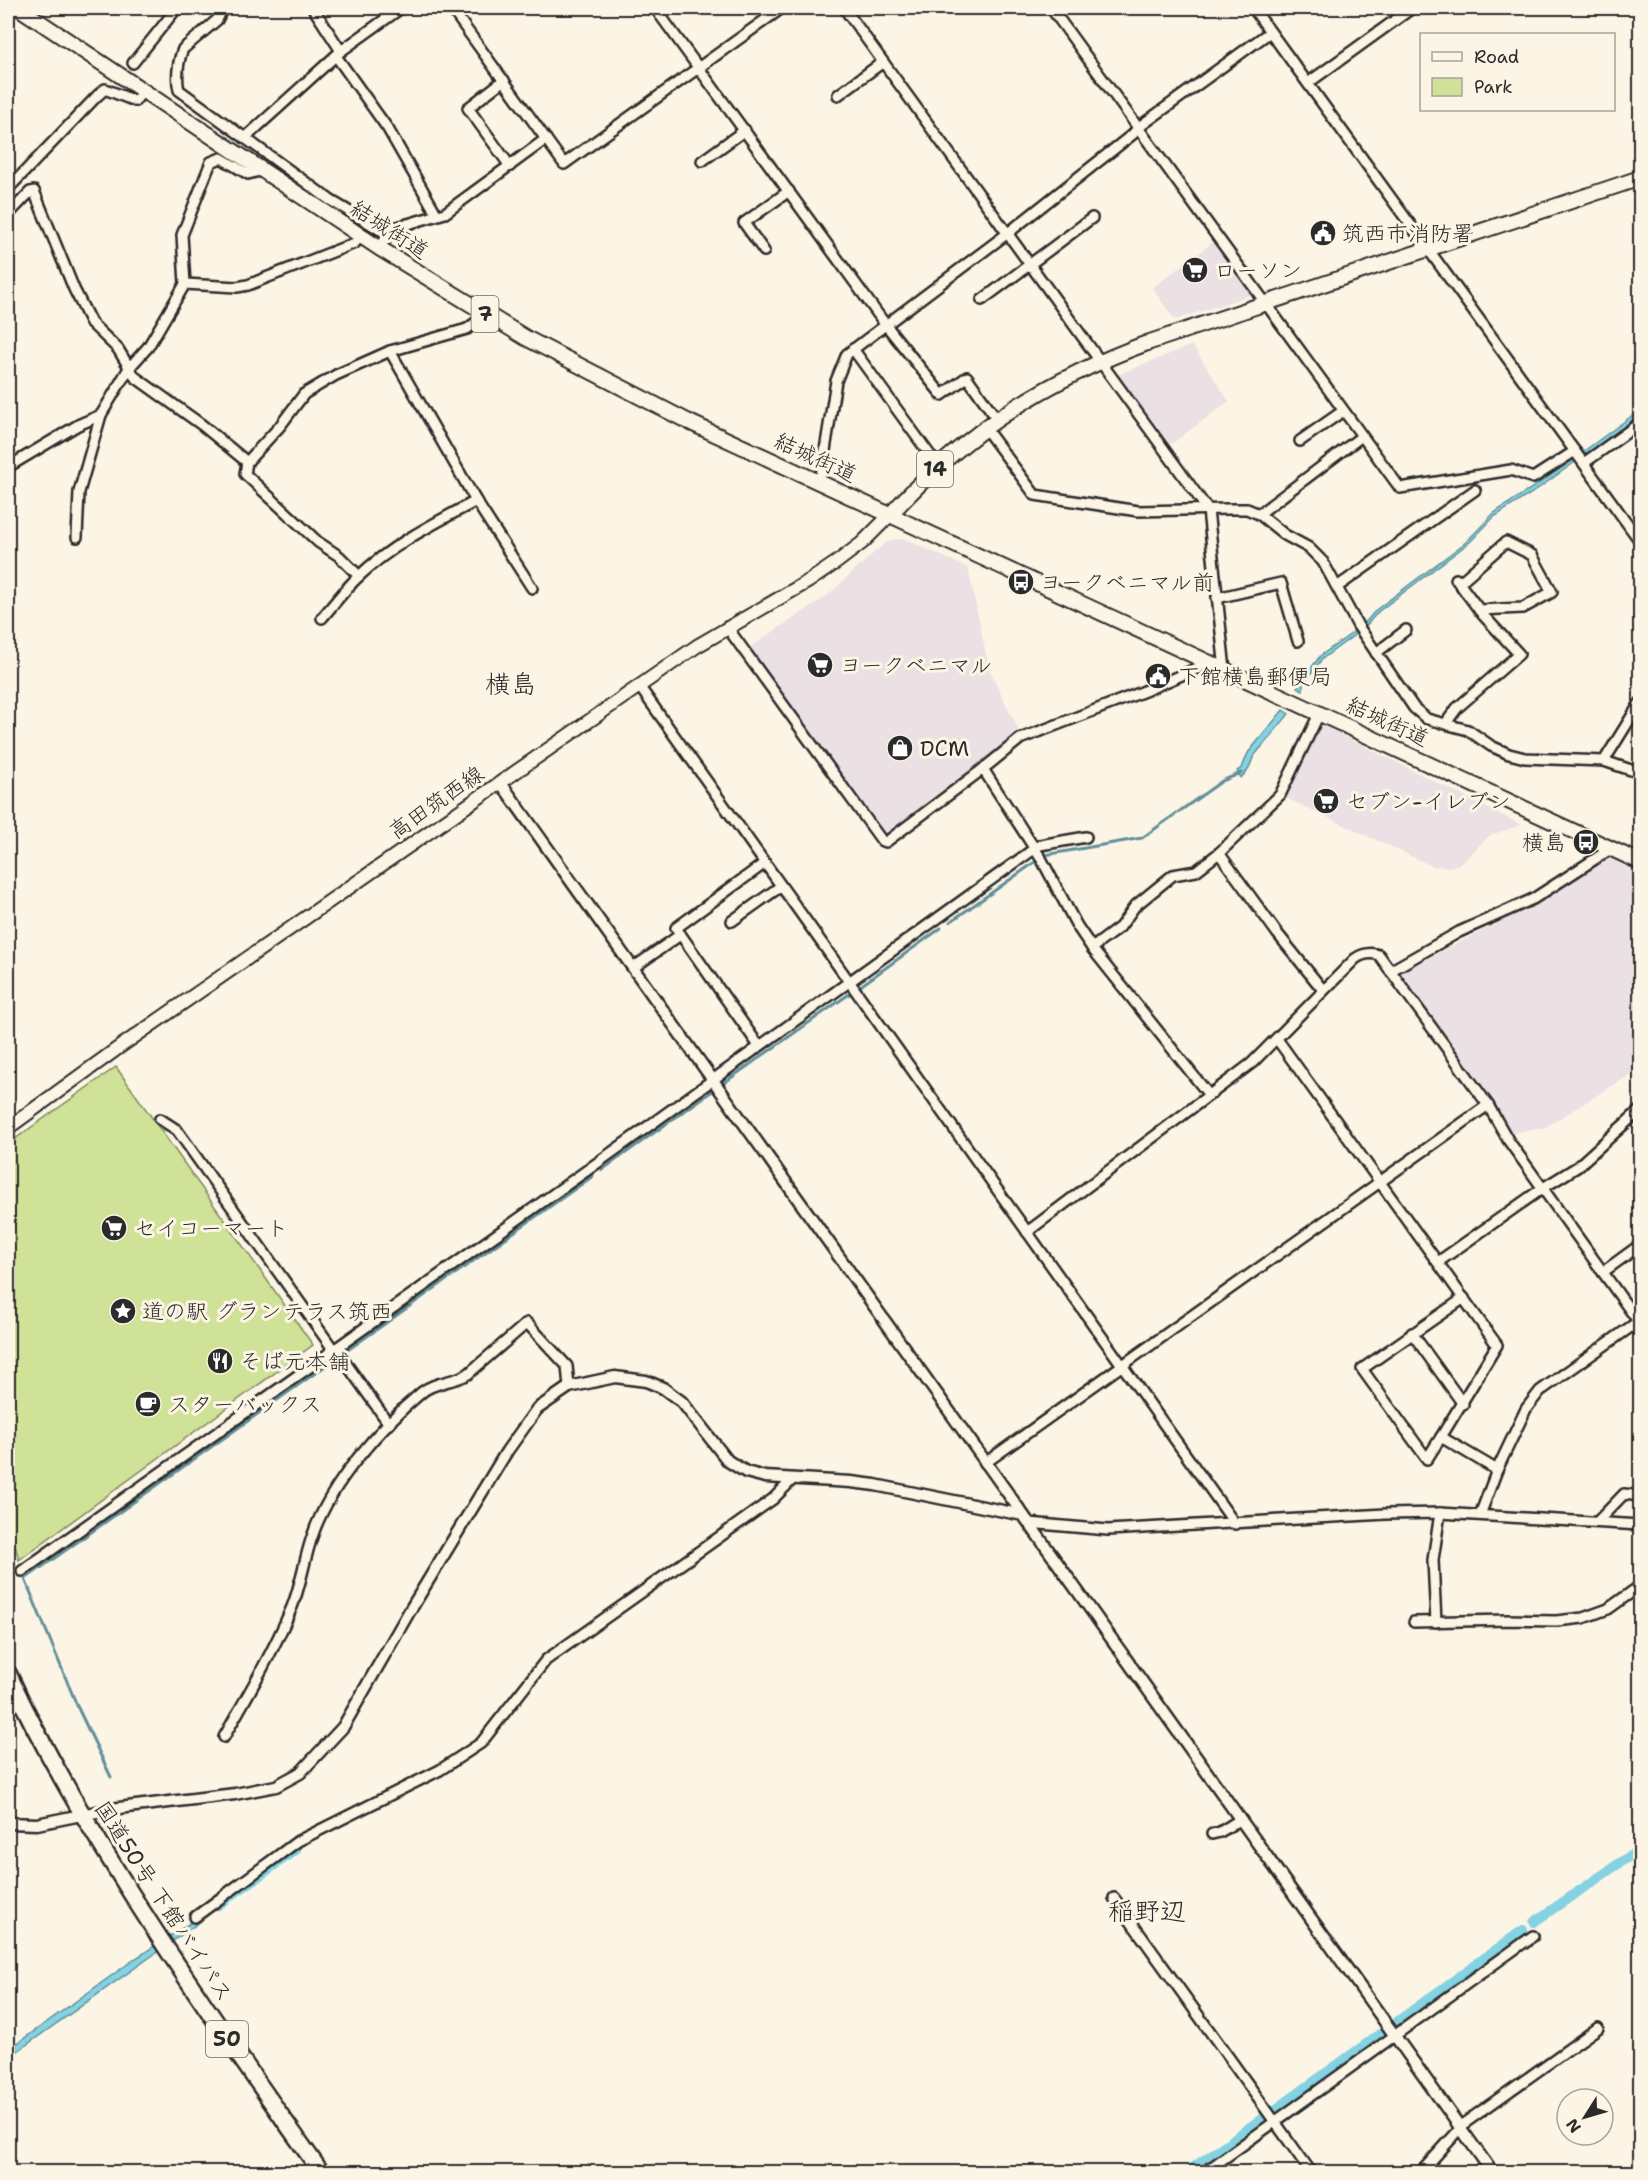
<svg xmlns="http://www.w3.org/2000/svg" width="1648" height="2180" viewBox="0 0 1648 2180" font-family="'Shantell Sans','Klee One',sans-serif">
<style>
.built{fill:#ebe0e3}
.green{fill:#cfe297;stroke:#7d8661;stroke-width:1.5}
.water{fill:#84d2e2;stroke:#608f99;stroke-width:1.5}
.lines{fill:none;stroke-linecap:round;stroke-linejoin:round}
.stream{stroke:#608f99;stroke-width:3}
.canal{stroke:#84d2e2;stroke-width:10}
.minor-casing{stroke:#2b2b2b;stroke-width:14}
.tertiary-casing{stroke:#2b2b2b;stroke-width:15}
.secondary-casing{stroke:#2b2b2b;stroke-width:16}
.primary-casing{stroke:#2b2b2b;stroke-width:18}
.trunk-casing{stroke:#2b2b2b;stroke-width:20}
.minor{stroke:#fcf5e5;stroke-width:9}
.tertiary{stroke:#fcf5e5;stroke-width:10}
.secondary{stroke:#fcf5e5;stroke-width:12}
.primary{stroke:#fcf5e5;stroke-width:14}
.trunk{stroke:#fcf5e5;stroke-width:15}
.labels{text-anchor:middle;stroke-width:6;stroke-linejoin:round;paint-order:stroke}
.shield{fill:#fcf5e5;stroke:#6a6863;stroke-width:1.5}
.shield-label{font-size:21px;font-weight:bold;fill:#2b2b2b}
.street-label{font-size:22px;fill:#2b2b2b;stroke:#fcf5e5}
.poi-label{font-size:22px;fill:#2b2b2b;stroke:#fcf5e5;text-anchor:start}
.quarter-label{font-size:26px;fill:#2b2b2b;stroke:#fcf5e5}
</style>
<rect width="100%" height="100%" fill="#fcf5e5"/>
<filter id="ink" filterUnits="userSpaceOnUse"><feTurbulence type="fractalNoise" baseFrequency=".0167" numOctaves="2"/><feDisplacementMap in="SourceGraphic" scale="12" xChannelSelector="R" yChannelSelector="G"/><feConvolveMatrix kernelMatrix="1 2 1 2 8 2 1 2 1" color-interpolation-filters="sRGB"/></filter>
<g filter="url(#ink)">
<g class="built">
<polygon points="1213,242 1251,295 1175,320 1152,288"/>
<polygon points="1192,345 1229,401 1170,445 1117,375"/>
<polygon points="896,539 905,539 968,568 989,669 1021,735 885,840 749,648 827,596 877,550 887,542"/>
<polygon points="1320,724 1522,825 1490,835 1460,864 1449,867 1432,866 1284,797"/>
<polygon points="1610,858 1640,872 1640,1038 1631,1042 1635,1072 1542,1129 1533,1129 1512,1133 1397,974 1535,904"/>
</g>
<polygon class="green" points="116,1067 313,1345 19,1560 8,1520 8,1144"/>
<g class="water">
<polygon points="1640,410 1640,415 1532,493 1494,517 1470,542 1379,611 1364,628 1322,659 1303,684 1303,690 1297,687 1320,656 1362,626 1377,609 1466,542 1494,513 1550,476"/>
<polygon points="1283,710 1289,714 1254,756 1248,770 1241,778 1237,771 1242,768 1248,753"/>
<polygon points="199,1917 201,1921 8,2058 8,2050 136,1958"/>
</g>
<g class="lines">
<g class="stream">
<polyline points="950,922 1045,855 1142,838 1222,781 1241,773"/>
<polyline points="859,987 941,928"/>
<polyline points="721,1085 852,992"/>
<polyline points="602,1170 715,1089"/>
<polyline points="111,1777 78,1708 25,1579 593,1176"/>
</g>
<g class="canal">
<polyline points="218,1905 296,1850"/>
<polyline points="1534,1922 1640,1849"/>
<polyline points="1398,2021 1523,1930"/>
<polyline points="1275,2110 1380,2034"/>
<polyline points="1187,2172 1264,2117"/>
</g>
<defs>
<g id="minor">
<path d="M223 8 217 20 183 49C178 60 176 79 179 90L330 200 389 235"/>
<polyline points="313,8 341,51"/>
<polyline points="451,8 564,164 782,8"/>
<polyline points="655,8 885,324 942,395 967,377 997,419"/>
<polyline points="844,8 1208,510 1225,670"/>
<polyline points="1051,8 1400,488 1511,470 1533,478 1575,451"/>
<polyline points="1253,8 1640,541"/>
<polyline points="336,56 388,129 437,215"/>
<polyline points="133,63 177,8"/>
<polyline points="504,80 468,108 510,166"/>
<polyline points="1308,83 1412,8"/>
<polyline points="838,95 883,62"/>
<polyline points="245,138 341,51 401,8"/>
<polyline points="702,161 745,130"/>
<polyline points="8,189 97,96 105,89 135,101 144,90"/>
<polyline points="8,215 30,192 34,191 74,289 91,323 118,349 135,377 202,425 247,462"/>
<polyline points="379,248 394,228 445,213 546,139"/>
<polyline points="764,251 744,223 789,191"/>
<polyline points="185,284 237,287 248,285 355,243 360,236"/>
<polyline points="982,300 1092,218"/>
<polyline points="853,349 938,466"/>
<polyline points="390,351 476,501 532,588"/>
<polyline points="985,428 1035,495 1138,511 1228,509 1247,509 1259,514 1285,535 1309,548 1323,562 1358,626 1414,708 1427,719 1468,730 1491,746 1509,754 1525,758 1604,761 1640,773"/>
<polyline points="1300,441 1343,411"/>
<polyline points="1584,463 1640,423"/>
<polyline points="8,467 78,425 101,415"/>
<polyline points="820,482 836,381 847,354 1008,233 1133,134 1139,127 1270,32"/>
<polyline points="1259,514 1362,436"/>
<polyline points="77,537 79,492 101,415 129,368 148,347 185,284 182,235 211,162 221,158 248,174 263,170"/>
<polyline points="359,576 339,556 318,542 245,474 247,462 280,426 304,394 336,375 390,351 467,329 486,315"/>
<polyline points="1459,583 1506,542 1532,555 1552,592 1523,608 1479,610"/>
<polyline points="1337,587 1475,490"/>
<polyline points="1217,598 1281,583 1298,641"/>
<path d="M322 618C334 604 345 589 359 576 393 544 435 523 476 501"/>
<polyline points="727,627 882,841 886,842 983,769"/>
<polyline points="1376,653 1406,630"/>
<polyline points="1203,660 1200,667 1142,692 1020,739 983,769 1042,860 1077,926 1094,951 1209,1095"/>
<polyline points="639,686 1235,1524"/>
<polyline points="1320,712 1280,795 1219,853 1277,933 1323,990"/>
<polyline points="1446,723 1457,708 1519,654 1483,615 1456,579"/>
<polyline points="1604,761 1640,703"/>
<polyline points="732,921 781,886"/>
<polyline points="1092,948 1120,927 1135,906 1173,875 1196,871 1219,853"/>
<polyline points="633,968 680,935"/>
<polyline points="1390,971 1459,932 1533,899 1612,848"/>
<polyline points="1277,1039 1497,1345 1441,1437 1497,1470"/>
<polyline points="759,1046 676,928 765,863"/>
<polyline points="160,1119 177,1130 333,1349"/>
<path d="M1027 1232 1252 1063 1355 959C1362 954 1370 952 1379 955L1488 1105 1508 1140 1640 1324"/>
<polyline points="1438,1262 1543,1188 1577,1167 1640,1110"/>
<polyline points="1603,1272 1640,1245"/>
<polyline points="1412,1333 1463,1404"/>
<polyline points="335,1348 389,1424"/>
<polyline points="1441,1437 1427,1459 1362,1369 1464,1298"/>
<polyline points="985,1463 1488,1105"/>
<polyline points="1480,1515 1497,1470 1526,1409 1540,1391 1639,1321"/>
<polyline points="1597,1522 1624,1494 1640,1496"/>
<polyline points="1029,1523 1108,1530 1386,1514 1440,1513 1640,1525"/>
<polyline points="22,1571 593,1166 1034,849 1040,845 1086,837"/>
<polyline points="1414,1622 1508,1620 1556,1621 1583,1618 1608,1609 1640,1586"/>
<polyline points="1436,1622 1433,1560 1440,1513"/>
<path d="M224 1737C248 1695 273 1652 292 1607 301 1585 304 1560 312 1537 329 1485 380 1427 422 1392 434 1382 454 1382 468 1374L527 1323 567 1366 569 1387"/>
<polyline points="1212,1834 1220,1832 1241,1819"/>
<polyline points="1114,1898 1311,2172"/>
<polyline points="195,1917 298,1841 440,1770 481,1743 546,1660 773,1499 793,1479"/>
<polyline points="1459,2127 1598,2028"/>
<polyline points="1205,2172 1533,1936"/>
<polyline points="1421,2172 1461,2128"/>
</g>
<g id="tertiary">
<polyline points="501,783 1492,2172"/>
<polyline points="8,1823 37,1824 111,1809 235,1794 276,1786 300,1773 343,1727 409,1612 507,1451 537,1409 569,1387 615,1377 646,1381 663,1388 682,1402 728,1461 746,1472 765,1477 851,1482 875,1485 1023,1515"/>
</g>
<polyline id="secondary" points="8,1128 121,1046 697,646 809,581 837,562 862,543 890,515"/>
<g id="primary">
<polyline points="19,8 379,248 526,338 689,422 1640,862"/>
<path d="M890 515C965 432 1045 380 1150 342L1640 178"/>
</g>
<path id="trunk" d="M8 1673C45 1754 91 1830 139 1906 197 1997 259 2085 321 2172"/>
</defs>
<use href="#minor" class="minor-casing"/>
<use href="#tertiary" class="tertiary-casing"/>
<use href="#secondary" class="secondary-casing"/>
<use href="#primary" class="primary-casing"/>
<use href="#trunk" class="trunk-casing"/>
<use href="#minor" class="minor"/>
<use href="#tertiary" class="tertiary"/>
<use href="#secondary" class="secondary"/>
<use href="#primary" class="primary"/>
<use href="#trunk" class="trunk"/>
</g>
</g>
<defs>
<symbol id="civic-disc" viewBox="-11 -11 22 22"><circle r="9.5" fill="#2b2b2b" stroke="#fcf5e5"/><path d="M-.6-6.5H3V-4.5H.6V-3L4-1V1h2V6H-6V1h2V-1L-.6-3ZM-1.2 2.5V6h2.4V2.5Z" fill="#fff"/></symbol>
<symbol id="supermarket-disc" viewBox="-11 -11 22 22"><circle r="9.5" fill="#2b2b2b" stroke="#fcf5e5"/><path d="M-6-5.5h2.5l.6 2H6L4.5 2H-2.5L-4.4-4H-6ZM-1.5 3.2a1.3 1.3 0 1 0 .1 0ZM3 3.2a1.3 1.3 0 1 0 .1 0Z" fill="#fff"/></symbol>
<symbol id="bus-disc" viewBox="-11 -11 22 22"><circle r="9.5" fill="#2b2b2b" stroke="#fcf5e5"/><path d="M-5-6H5V4H4V6H2V4H-2V6H-4V4H-5ZM-3.5-4V0h7V-4ZM-3.5 1.2v1.5H-2V1.2ZM2 1.2v1.5H3.5V1.2Z" fill="#fff"/></symbol>
<symbol id="shop-disc" viewBox="-11 -11 22 22"><circle r="9.5" fill="#2b2b2b" stroke="#fcf5e5"/><path d="M-5-2.5h2.3a2.7 3.5 0 0 1 5.4 0H5L5.5 6h-11ZM-1.5-2.5h3a1.5 2.3 0 0 0-3 0Z" fill="#fff"/></symbol>
<symbol id="sight-disc" viewBox="-11 -11 22 22"><circle r="9.5" fill="#2b2b2b" stroke="#fcf5e5"/><path d="M0-6L1.8-2.2L6-1.7L2.9 1.2L3.7 5.4L0 3.3L-3.7 5.4L-2.9 1.2L-6-1.7L-1.8-2.2Z" fill="#fff"/></symbol>
<symbol id="restaurant-disc" viewBox="-11 -11 22 22"><circle r="9.5" fill="#2b2b2b" stroke="#fcf5e5"/><path d="M-5-6h1v4h1v-4h1v4h1v-4h1v5L-1.5 .5V6h-2V.5L-5-1ZM5-6V6H3V1.5H1.5Q1.5-4 5-6Z" fill="#fff"/></symbol>
<symbol id="cafe-disc" viewBox="-11 -11 22 22"><circle r="9.5" fill="#2b2b2b" stroke="#fcf5e5"/><path d="M-5.5-4.5H6V0H3Q3 3.5 0 3.5H-2.5Q-5.5 3.5-5.5 0ZM3-3.2v2h1.7v-2ZM-6 4.5H4V6H-6Z" fill="#fff"/></symbol>
</defs>
<g fill-rule="evenodd">
<use href="#civic-disc" x="1308" y="218" width="30" height="30"/>
<use href="#supermarket-disc" x="1180" y="255" width="30" height="30"/>
<use href="#bus-disc" x="1006" y="567" width="30" height="30"/>
<use href="#supermarket-disc" x="805" y="650" width="30" height="30"/>
<use href="#civic-disc" x="1143" y="661" width="30" height="30"/>
<use href="#shop-disc" x="885" y="733" width="30" height="30"/>
<use href="#supermarket-disc" x="1311" y="786" width="30" height="30"/>
<use href="#bus-disc" x="1571" y="827" width="30" height="30"/>
<use href="#supermarket-disc" x="99" y="1213" width="30" height="30"/>
<use href="#sight-disc" x="108" y="1296" width="30" height="30"/>
<use href="#restaurant-disc" x="205" y="1346" width="30" height="30"/>
<use href="#cafe-disc" x="133" y="1389" width="30" height="30"/>
</g>
<g class="labels">
<g class="shield">
<rect x="471.5" y="296" width="27" height="36" rx="4.5"/>
<rect x="917" y="451" width="36" height="36" rx="4.5"/>
<rect x="206" y="2021" width="42" height="36" rx="4.5"/>
</g>
<g class="shield-label">
<text x="485" y="321">7</text>
<text x="935" y="476">14</text>
<text x="227" y="2046">50</text>
</g>
<g class="street-label">
<text transform="translate(390 229) rotate(33)" y="8">結城街道</text>
<text transform="translate(816 457) rotate(25)" y="8">結城街道</text>
<text transform="translate(1388 721) rotate(25)" y="8">結城街道</text>
<text transform="translate(436 802) rotate(-35)" y="8">高田筑西線</text>
<text transform="translate(164 1901) rotate(57)" y="8">国道50号 下館バイパス</text>
</g>
<g class="poi-label">
<text x="1342" y="241">筑西市消防署</text>
<text x="1214" y="278">ローソン</text>
<text x="1040" y="590">ヨークベニマル前</text>
<text x="840" y="673">ヨークベニマル</text>
<text x="1178" y="684">下館横島郵便局</text>
<text x="920" y="756">DCM</text>
<text x="1346" y="809">セブン-イレブン</text>
<text x="1566" y="850" text-anchor="end">横島</text>
<text x="134" y="1236">セイコーマート</text>
<text x="142" y="1319">道の駅 グランテラス筑西</text>
<text x="240" y="1369">そば元本舗</text>
<text x="168" y="1412">スターバックス</text>
</g>
<g class="quarter-label">
<text x="511" y="693">横島</text>
<text x="1147" y="1920">稲野辺</text>
</g>
</g>
<rect width="1648" height="2180" fill="none" stroke="#fcf5e5" stroke-width="30"/>
<rect x="15" y="15" width="1618" height="2150" fill="none" stroke="#2b2b2b" stroke-width="2" filter="url(#ink)"/>
<rect x="1420" y="33" width="195" height="78" fill="#fcf5e5" stroke="#a8a49b" stroke-width="1.5"/>
<rect x="1432" y="52" width="30" height="9" fill="#fcf5e5" stroke="#a8a49b" stroke-width="1.5"/>
<text x="1474" y="63" font-size="18" fill="#2b2b2b">Road</text>
<rect x="1432" y="78" width="30" height="18" fill="#cfe297" stroke="#a8a49b" stroke-width="1.5"/>
<text x="1474" y="93" font-size="18" fill="#2b2b2b">Park</text>
<g transform="translate(1585 2117) rotate(233)"><circle r="28" fill="#fcf5e5" stroke="#a8a49b" stroke-width="1.5"/>
<path d="M0-4.5L10 22L0 15L-10 22Z" fill="#2b2b2b"/>
<text y="-9" font-size="16" font-weight="bold" text-anchor="middle" fill="#2b2b2b">N</text>
</g>
</svg>
